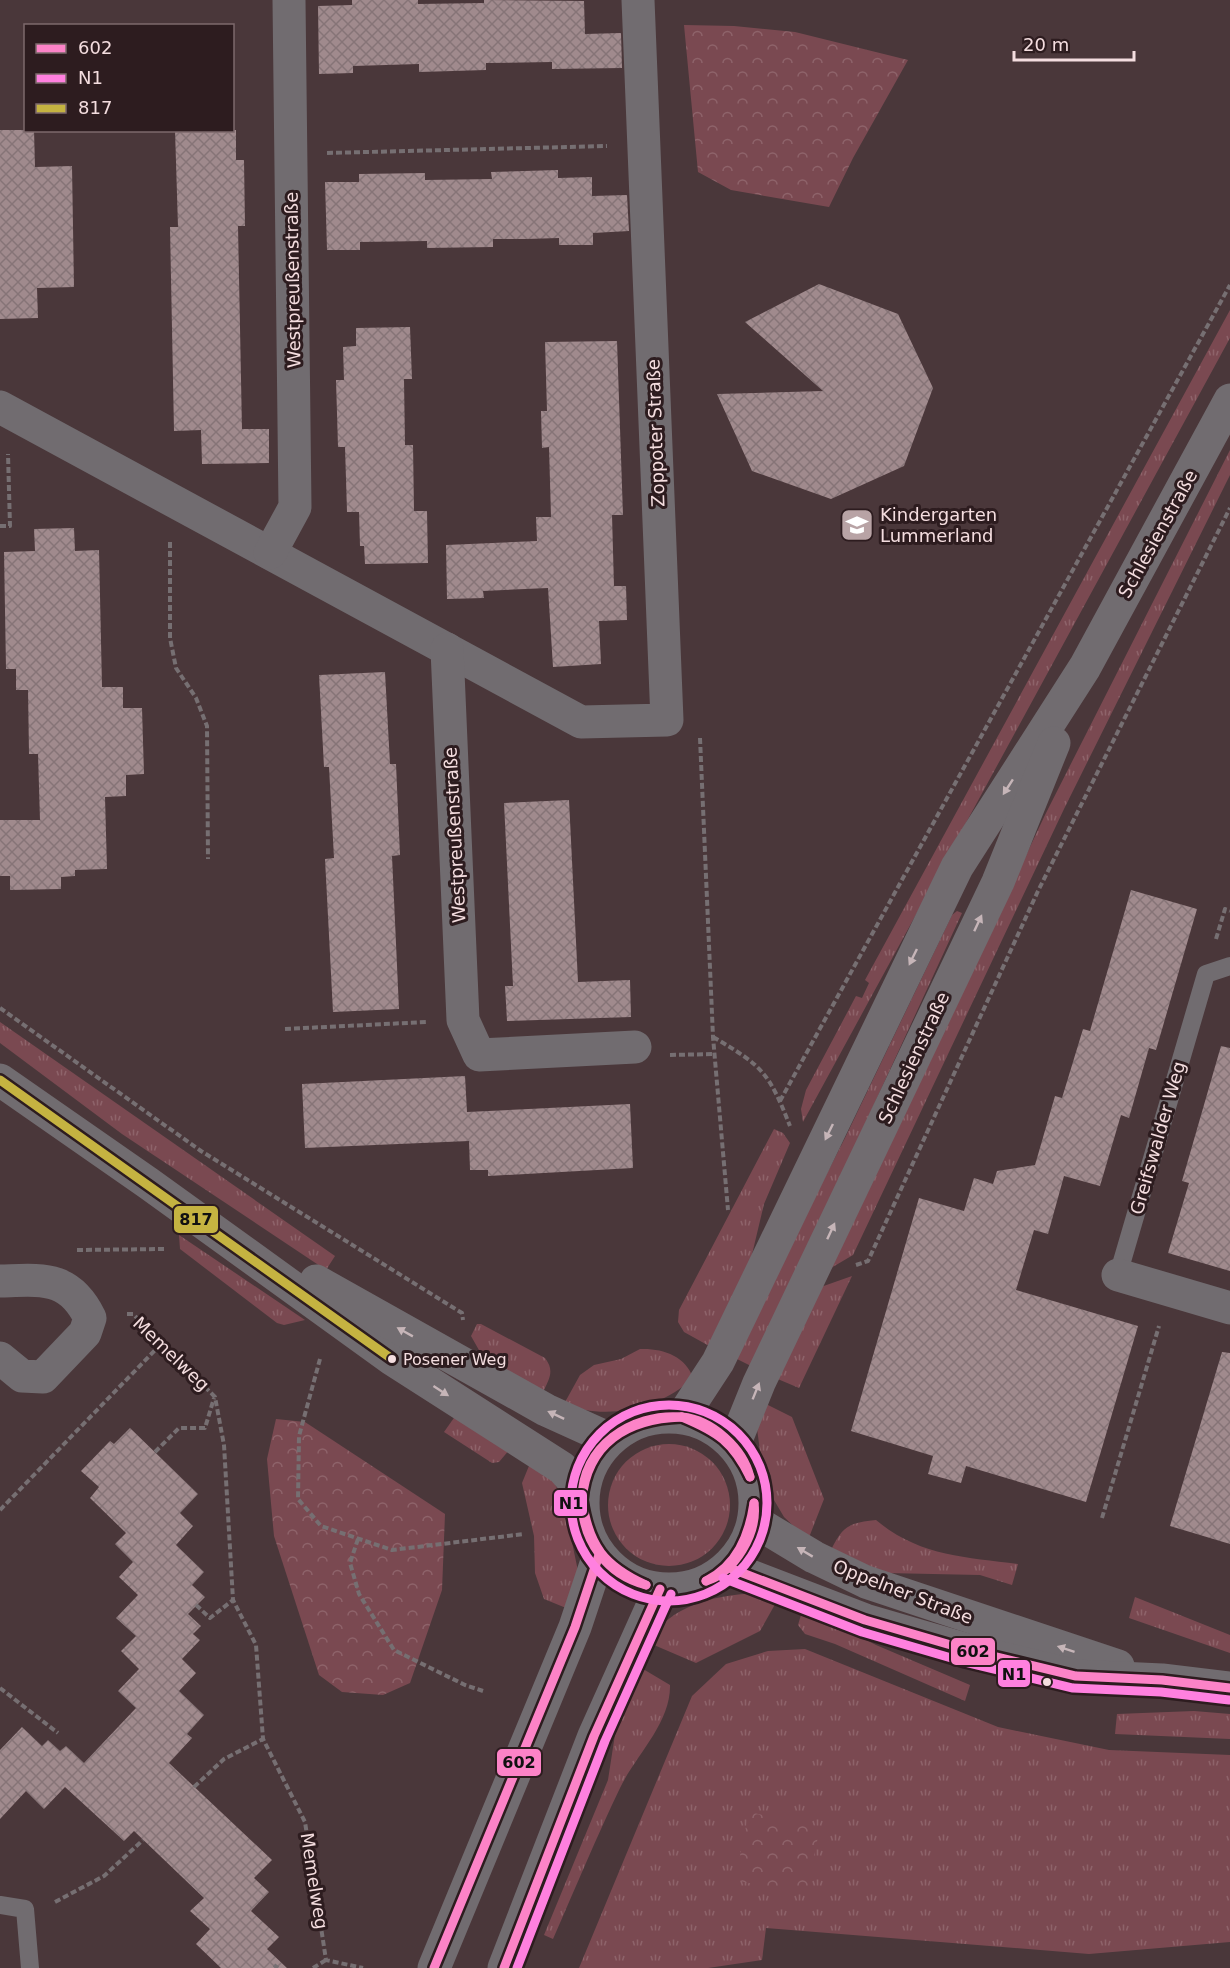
<svg xmlns="http://www.w3.org/2000/svg" width="1230" height="1968" viewBox="0 0 1230 1968" font-family="'DejaVu Sans',sans-serif">
<style>
.grass{fill:url(#grass-tufts)}
.forest{fill:url(#forest-crowns)}
.building{fill:url(#building-cross-hatch)}
.lines{fill:none;stroke-linecap:round;stroke-linejoin:round}
.path{stroke:#766f72;stroke-width:4;stroke-dasharray:6 3;stroke-linecap:butt}
.service{stroke:#716c70;stroke-width:18}
.minor{stroke:#716c70;stroke-width:33}
.tertiary{stroke:#716c70;stroke-width:33}
.bus-1-casing{stroke:#2d1c1f;stroke-width:14}
.bus-2-casing{stroke:#2d1c1f;stroke-width:14}
.bus-3-casing{stroke:#2d1c1f;stroke-width:14}
.bus-1{stroke:#fc83c7;stroke-width:9}
.bus-2{stroke:#ff80df;stroke-width:9}
.bus-3{stroke:#c5b341;stroke-width:9}
.oneway{fill:#c6b5b8}
.bus-dot{fill:#f4dddf;stroke:#2d1c1f;stroke-width:2}
.labels{text-anchor:middle;stroke-width:6;stroke-linejoin:round;paint-order:stroke}
.bus-label{font-size:16px;fill:#f4dddf;stroke:#2d1c1f;text-anchor:start}
.street-label{font-size:18px;fill:#f4dddf;stroke:#2d1c1f}
.poi-label{font-size:18px;fill:#f4dddf;stroke:#2d1c1f;text-anchor:start}
.line-badge{stroke:#2d1c1f;stroke-width:2}
.pale-badge-label{font-size:16px;text-anchor:middle;font-weight:bold;fill:#111}
</style>
<defs>
<pattern id="grass-tufts" width="24" height="20" patternUnits="userSpaceOnUse" patternTransform="scale(1.5)"><rect width="24" height="20" fill="#7a4951"/><path d="M3 7l-1-3M5 7V3M7 7l1-3M15 17l-1-3M17 17v-4M19 17l1-3" fill="none" stroke="#8e636a"/></pattern>
<pattern id="forest-crowns" width="20" height="18" patternUnits="userSpaceOnUse" patternTransform="scale(1.5)"><rect width="20" height="18" fill="#7a4951"/><path d="M2 6a3 3 0 1 1 6 0M12 15a3 3 0 1 1 6 0" fill="none" stroke="#8e636a"/></pattern>
<pattern id="building-cross-hatch" width="8" height="8" patternUnits="userSpaceOnUse" patternTransform="scale(1.5)"><rect width="8" height="8" fill="#a08a8d"/><path d="M0 0l8 8M0 8l8-8" fill="none" stroke="#867477"/></pattern>
</defs>
<rect width="100%" height="100%" fill="#4a373a"/>
<g class="grass">
<polygon points="1230,310 1230,338 803,1122 801,1109 806,1090 856,996 862,998 869,983 865,980"/>
<polygon points="1230,450 1230,475 1064,809 853,1255 831,1268 1045,815"/>
<polygon points="957,911 962,913 797,1272 751,1366 733,1357 845,1138 952,915"/>
<polygon points="0,1022 335,1256 326,1270 122,1134 0,1043"/>
<polygon points="774,1129 783,1133 790,1143 764,1204 749,1267 711,1347 684,1332 678,1322 679,1310"/>
<polygon points="179,1235 305,1320 284,1325 277,1323 180,1249"/>
<polygon points="852,1276 799,1388 773,1377 818,1288"/>
<path d="M477 1324H481L545 1358C555 1371 549 1379 543 1392L484 1359 471 1336Z"/>
<path d="M640 1349C662 1348 686 1356 693 1378 661 1409 606 1421 564 1404L580 1375 594 1365 621 1359Z"/>
<polygon points="762,1402 792,1417 824,1499 808,1540 784,1517 774,1500 771,1476 760,1451 756,1421"/>
<polygon points="456,1415 510,1449 499,1462 492,1463 444,1432"/>
<circle cx="669" cy="1505" r="61"/>
<polygon points="531,1461 552,1479 563,1499 578,1571 571,1610 544,1599 535,1573 534,1536 522,1483"/>
<path d="M876 1520C919 1556 964 1557 1018 1564L1012 1585 980 1575 886 1573 831 1550C843 1525 850 1523 876 1520Z"/>
<path d="M754 1593 778 1599 760 1631 696 1663 647 1642C672 1605 712 1596 754 1593Z"/>
<polygon points="1135,1597 1230,1635 1230,1653 1129,1618"/>
<polygon points="803,1608 876,1645 970,1685 965,1701 835,1644 805,1634 798,1625"/>
<polygon points="805,1649 998,1727 1109,1750 1230,1755 1230,1942 1089,1954 766,1928 762,1960 708,1968 579,1968 692,1696 726,1664 768,1651"/>
<path d="M638 1666 670 1685C671 1723 636 1755 620 1788 596 1838 575 1889 553 1939L544 1935 608 1780 618 1715Z"/>
<polygon points="1194,1711 1230,1714 1230,1739 1115,1734 1117,1714"/>
</g>
<g class="forest">
<polygon points="684,25 734,26 795,32 908,60 853,158 829,207 731,190 698,172"/>
<polygon points="276,1419 305,1422 445,1514 442,1590 410,1683 383,1695 342,1692 319,1675 274,1536 267,1459"/>
<polygon points="749,1812 820,1827 806,1895 735,1880"/>
</g>
<g class="building">
<polygon points="352,0 418,0 418,4 484,3 484,0 584,1 585,34 621,33 622,68 552,69 552,62 486,63 486,70 453,71 419,72 419,64 353,66 353,73 319,74 318,6 352,5"/>
<polygon points="0,130 34,130 35,167 72,166 74,287 37,288 38,318 0,319"/>
<polygon points="175,130 236,130 236,160 244,160 245,226 238,226 242,429 269,429 269,463 202,464 201,430 174,431 170,227 178,227"/>
<polygon points="558,170 558,178 592,177 592,196 627,195 629,231 593,233 593,245 559,245 559,238 526,239 493,239 493,247 427,248 427,241 360,242 360,250 327,250 325,182 359,182 359,174 425,173 425,180 492,179 491,172"/>
<polygon points="819,284 898,314 933,388 904,466 831,499 752,471 717,394 823,391 745,322"/>
<polygon points="410,327 412,379 404,379 405,445 413,445 414,511 427,511 428,563 365,564 364,546 360,546 359,512 347,512 345,447 338,447 336,380 344,380 343,347 356,346 356,328"/>
<polygon points="617,341 623,515 612,515 614,586 626,586 627,620 599,621 601,664 553,667 548,588 483,591 484,598 447,599 446,545 537,541 536,517 551,517 549,447 542,448 541,411 547,411 545,342"/>
<polygon points="74,528 75,551 99,550 102,687 123,687 123,708 142,708 144,774 126,775 126,796 105,797 107,869 75,870 75,876 61,877 61,889 10,890 10,876 0,876 0,820 40,820 38,754 29,754 28,690 16,690 16,669 6,669 4,552 35,551 34,529"/>
<polygon points="385,672 390,764 396,764 400,855 392,856 399,1009 333,1012 325,859 334,858 329,767 324,767 319,675"/>
<polygon points="569,800 578,982 630,980 631,1017 507,1021 505,986 513,986 504,803"/>
<polygon points="1131,890 1197,909 1156,1050 1149,1048 1129,1118 1121,1115 1100,1186 1064,1176 1048,1234 1034,1230 1016,1290 1138,1326 1086,1502 966,1466 961,1483 928,1474 933,1456 851,1431 919,1198 964,1211 974,1178 993,1184 997,1171 1035,1165 1055,1096 1062,1098 1083,1029 1090,1031"/>
<polygon points="1221,1046 1230,1048 1230,1271 1168,1253 1189,1183 1182,1181"/>
<polygon points="465,1076 467,1112 630,1104 633,1168 488,1176 488,1170 470,1170 469,1141 305,1148 302,1084"/>
<polygon points="1222,1352 1230,1353 1230,1544 1170,1526"/>
<polygon points="130,1428 198,1494 180,1513 193,1526 176,1545 204,1572 192,1585 205,1597 188,1614 201,1626 193,1634 200,1640 182,1659 196,1673 179,1691 204,1715 187,1734 192,1738 169,1763 272,1860 254,1878 269,1892 251,1911 279,1937 267,1949 287,1968 221,1968 196,1944 210,1929 190,1911 204,1898 134,1831 124,1841 65,1787 44,1809 26,1791 0,1819 0,1750 22,1727 42,1746 48,1740 60,1751 66,1746 84,1763 136,1708 118,1691 139,1669 121,1651 136,1636 116,1618 138,1595 119,1577 133,1562 115,1544 126,1533 90,1498 99,1487 81,1471 110,1441 114,1444"/>
</g>
<g class="lines">
<g class="path">
<polyline points="327,153 607,146"/>
<polyline points="0,526 10,526 8,454"/>
<polyline points="170,542 170,638 176,668 196,698 207,726 208,859"/>
<polyline points="700,738 713,1037 728,1210"/>
<polyline points="1216,939 1225,909 1230,911"/>
<polyline points="0,1008 201,1151 462,1313 463,1320"/>
<polyline points="285,1029 426,1022"/>
<path d="M713 1037C763 1066 769 1073 790 1126"/>
<polyline points="670,1055 715,1054"/>
<polyline points="780,1101 1230,285"/>
<polyline points="77,1250 166,1249"/>
<polyline points="856,1265 868,1261 1038,891 1230,508"/>
<polyline points="127,1314 133,1314 215,1397 224,1445 233,1600 256,1645 263,1739 305,1822 326,1960 363,1968"/>
<polyline points="320,1359 299,1436 298,1499 321,1526 392,1550 524,1534"/>
<polyline points="155,1452 179,1428 205,1428 214,1398"/>
<polyline points="0,1510 162,1343"/>
<polyline points="1102,1518 1159,1326"/>
<polyline points="358,1539 350,1563 359,1594 394,1650 465,1685 483,1691"/>
<polyline points="196,1605 210,1618 233,1600"/>
<polyline points="0,1688 58,1733"/>
<polyline points="194,1787 224,1759 263,1739"/>
<polyline points="55,1902 104,1876 143,1840"/>
<polyline points="274,1965 278,1968"/>
<polyline points="313,1968 326,1960"/>
</g>
<g class="service">
<polyline points="1118,1275 1206,974 1230,966"/>
<polyline points="0,1905 25,1909 30,1968"/>
</g>
<g class="minor">
<polyline points="0,407 581,722 667,720 638,0"/>
<polyline points="270,553 295,507 289,0"/>
<polyline points="447,649 463,1020 479,1055 635,1047"/>
<polyline points="1118,1275 1230,1308"/>
<path d="M0 1281C42 1280 69 1275 90 1318L85 1333 43 1377 22 1376 0 1358"/>
</g>
<g class="tertiary">
<polyline points="0,1080 148,1183 392,1359 562,1468 582,1491"/>
<polyline points="316,1281 546,1410 610,1439"/>
<circle cx="669" cy="1503" r="86"/>
<polyline points="682,1417 718,1362 957,867 1085,667 1230,400"/>
<polyline points="734,1445 759,1383 998,882 1054,743"/>
<polyline points="754,1521 814,1557 866,1582 1118,1666"/>
<polyline points="727,1567 865,1620 968,1650 1076,1676 1162,1680 1230,1688"/>
<polyline points="434,1968 575,1627 599,1555"/>
<polyline points="504,1968 594,1736 660,1589"/>
</g>
<defs>
<g id="bus-1">
<path d="M682 1417C712 1420 743 1448 750 1477"/>
<path d="M682 1417C718 1432 733 1442 750 1477"/>
<path d="M582 1500C589 1546 604 1566 646 1585"/>
<path d="M582 1500C582 1541 607 1575 646 1585"/>
<path d="M582 1500C581 1447 632 1413 681 1417"/>
<path d="M582 1500C587 1443 627 1419 681 1417"/>
<polyline points="727,1567 865,1620 968,1650 1076,1676 1162,1680 1230,1688"/>
<path d="M706 1581C737 1565 749 1536 754 1503"/>
<path d="M706 1581C735 1572 758 1533 754 1503"/>
<polyline points="434,1968 575,1627 599,1555"/>
<polyline points="504,1968 594,1736 660,1589"/>
</g>
<g id="bus-2">
<circle cx="669" cy="1503" r="98"/>
<polyline points="723,1578 862,1632 965,1662 1073,1688 1161,1692 1229,1700"/>
<polyline points="517,1968 605,1741 671,1594"/>
</g>
<polyline id="bus-3" points="0,1080 392,1359"/>
</defs>
<use href="#bus-1" class="bus-1-casing"/>
<use href="#bus-2" class="bus-2-casing"/>
<use href="#bus-3" class="bus-3-casing"/>
<use href="#bus-1" class="bus-1"/>
<use href="#bus-2" class="bus-2"/>
<use href="#bus-3" class="bus-3"/>
</g>
<defs><path id="oneway-solid" d="M-6-.8H1V-3.2L6.5 0L1 3.2V.8H-6Z" transform="scale(1.5)"/></defs>
<g class="oneway">
<use href="#oneway-solid" transform="translate(1008 787) rotate(123)"/>
<use href="#oneway-solid" transform="translate(978 923) rotate(-65)"/>
<use href="#oneway-solid" transform="translate(913 957) rotate(116)"/>
<use href="#oneway-solid" transform="translate(829 1132) rotate(116)"/>
<use href="#oneway-solid" transform="translate(831 1231) rotate(-65)"/>
<use href="#oneway-solid" transform="translate(405 1332) rotate(-151)"/>
<use href="#oneway-solid" transform="translate(441 1391) rotate(33)"/>
<use href="#oneway-solid" transform="translate(756 1391) rotate(-68)"/>
<use href="#oneway-solid" transform="translate(556 1415) rotate(-155)"/>
<use href="#oneway-solid" transform="translate(805 1552) rotate(-149)"/>
<use href="#oneway-solid" transform="translate(1066 1649) rotate(-162)"/>
</g>
<defs>
<symbol id="school-square" viewBox="-11 -11 22 22"><rect x="-9" y="-9" width="18" height="18" rx="4" fill="#b8a3a5" stroke="#2d1c1f"/><path d="M0-5L7-2L0 1L-7-2ZM-4 1L0 2.5L4 1V4Q0 6-4 4Z" fill="#fff"/></symbol>
</defs>
<g fill-rule="evenodd">
<use href="#school-square" x="838" y="506" width="38" height="38"/>
</g>
<g class="bus-dot">
<circle cx="392" cy="1359" r="5"/>
<circle cx="1047" cy="1682" r="5"/>
</g>
<g class="labels">
<g class="bus-label">
<text x="403" y="1365">Posener Weg</text>
</g>
<g class="street-label">
<text transform="translate(293 280) rotate(-91)" y="6">Westpreußenstraße</text>
<text transform="translate(656 433) rotate(-92)" y="6">Zoppoter Straße</text>
<text transform="translate(1158 534) rotate(-61)" y="6">Schlesienstraße</text>
<text transform="translate(455 835) rotate(-93)" y="6">Westpreußenstraße</text>
<text transform="translate(914 1058) rotate(-65)" y="6">Schlesienstraße</text>
<text transform="translate(1158 1138) rotate(-74)" y="6">Greifswalder Weg</text>
<text transform="translate(171 1354) rotate(44)" y="6">Memelweg</text>
<text transform="translate(903 1592) rotate(21)" y="6">Oppelner Straße</text>
<text transform="translate(314 1881) rotate(81)" y="6">Memelweg</text>
</g>
<g class="poi-label">
<text x="880" y="521">Kindergarten<tspan x="880" dy="21">Lummerland</tspan></text>
</g>
</g>
<g class="line-badge">
<rect x="173" y="1205" width="46" height="29" rx="6" fill="#c5b341"/>
<rect x="553" y="1489" width="35" height="28" rx="6" fill="#ff80df"/>
<rect x="950" y="1637" width="46" height="29" rx="6" fill="#fc83c7"/>
<rect x="997" y="1659" width="34" height="29" rx="6" fill="#ff80df"/>
<rect x="496" y="1748" width="46" height="29" rx="6" fill="#fc83c7"/>
</g>
<g class="pale-badge-label">
<text x="196" y="1225">817</text>
<text x="571" y="1509">N1</text>
<text x="973" y="1657">602</text>
<text x="1014" y="1680">N1</text>
<text x="519" y="1768">602</text>
</g>
<rect x="24" y="24" width="210" height="108" fill="#2d1c1f" stroke="#7d696c" stroke-width="1.5"/>
<rect x="36" y="44" width="30" height="9" fill="#fc83c7" stroke="#7d696c" stroke-width="1.5"/>
<text x="78" y="54" font-size="18" fill="#f4dddf">602</text>
<rect x="36" y="74" width="30" height="9" fill="#ff80df" stroke="#7d696c" stroke-width="1.5"/>
<text x="78" y="84" font-size="18" fill="#f4dddf">N1</text>
<rect x="36" y="104" width="30" height="9" fill="#c5b341" stroke="#7d696c" stroke-width="1.5"/>
<text x="78" y="114" font-size="18" fill="#f4dddf">817</text>
<path d="M1014 51v9h120v-9" fill="none" stroke="#f4dddf" stroke-width="3"/>
<text x="1023" y="51" font-size="18" fill="#f4dddf" stroke="#2d1c1f" stroke-width="4.5" paint-order="stroke">20 m</text>
</svg>
